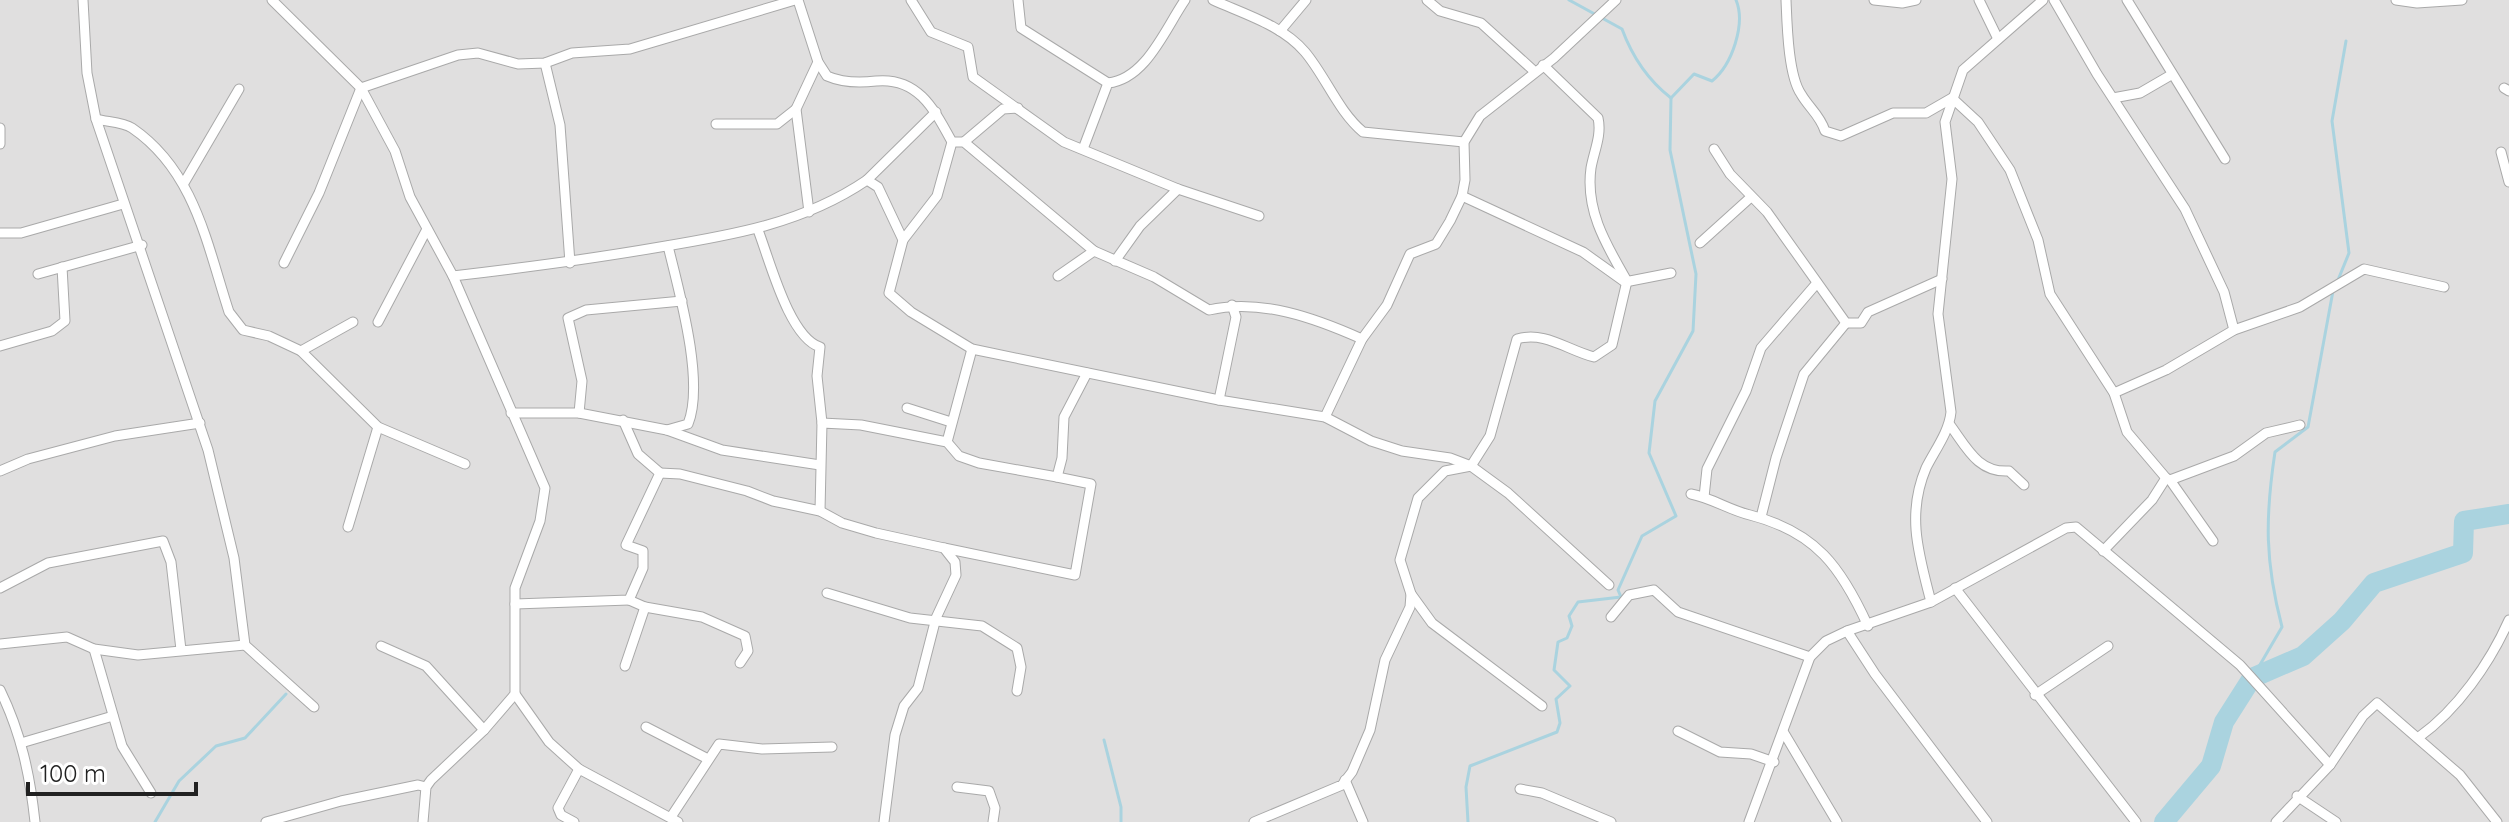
<svg xmlns="http://www.w3.org/2000/svg" width="2509" height="822" viewBox="0 0 2509 822" font-family="Quicksand,sans-serif">
<style>
.residential{fill:#e0dfdf}
.lines{fill:none;stroke-linecap:round;stroke-linejoin:round}
.stream{stroke:#aad3df;stroke-width:3}
.river{stroke:#aad3df;stroke-width:20}
.street-casing{stroke:#a9a9a9;stroke-width:11}
.street{stroke:#fff;stroke-width:9}
</style>
<rect width="100%" height="100%" fill="#f2efe9"/>
<rect class="residential" x="0" y="0" width="2509" height="822"/>
<g class="lines">
<g class="stream">
<path d="M1569 0 1622 29C1632 56 1649 81 1671 98"/>
<polyline points="2338,280 2349,253 2332,121 2346,41"/>
<path d="M2254 675 2282 627C2265 562 2265 518 2275 452L2308 427 2333 291"/>
<polyline points="1104,740 1121,807 1121,822"/>
<polyline points="155,822 179,781 216,746 245,738 286,694"/>
<path d="M1468 822 1466 787 1470 766 1557 732 1560 723 1556 699 1570 686 1554 670 1558 642 1567 638 1572 626 1569 616 1578 602 1621 597 1618 590 1642 536 1676 516 1649 453 1655 401 1693 331 1696 274 1670 150 1671 98 1694 74 1712 81C1732 65 1746 24 1736 0"/>
</g>
<polyline class="river" points="2164,822 2211,766 2224,722 2252,678 2303,656 2342,621 2374,583 2463,553 2464,521 2509,514"/>
<defs>
<g id="street">
<polyline points="83,0 87,73 96,119 208,450 234,558 245,645 314,707"/>
<polyline points="272,0 361,88 395,151 410,197 453,276 545,488 540,521 515,588 515,694 484,730 431,780 426,787 423,822"/>
<path d="M798 0 818 62 827 76C843 83 860 83 876 81 918 77 934 109 952 142H964L1094 251 1154 277 1209 310C1260 298 1315 318 1362 339"/>
<polyline points="911,0 931,32 968,47 973,77 1064,142 1178,189 1259,216"/>
<polyline points="1018,0 1021,28 1108,83"/>
<path d="M1213 0C1244 14 1282 25 1305 52 1326 77 1338 111 1363 132L1464 142"/>
<polyline points="1427,0 1440,11 1481,23 1534,71"/>
<path d="M1786 0C1787 23 1788 75 1801 94 1809 108 1820 115 1825 131L1841 136 1893 113H1926L1952 98 1978 122 2010 170 2038 240 2050 294 2114 393 2127 432 2166 478 2170 480 2234 456 2266 433 2300 425"/>
<polyline points="1874,0 1902,3 1916,0"/>
<polyline points="1979,0 1998,39"/>
<polyline points="2054,0 2097,74 2185,209 2224,292 2234,330"/>
<polyline points="2127,0 2225,159"/>
<polyline points="2396,0 2417,3 2462,0"/>
<polyline points="1280,31 1306,0"/>
<polyline points="545,63 560,125 570,263"/>
<polyline points="2504,88 2509,91"/>
<polyline points="2113,98 2140,93 2171,75"/>
<path d="M96 119C107 122 123 122 132 128 195 171 207 245 229 312L243 330 269 336 301 351 378 427 465 464"/>
<polyline points="716,124 777,124 796,109"/>
<polyline points="0,128 0,144"/>
<polyline points="952,142 937,196 903,240 889,293 911,312 972,349 1219,400 1325,417 1371,441 1402,451 1450,458 1471,466 1508,493 1609,585"/>
<polyline points="964,142 1003,109 1018,108"/>
<path d="M1083 149 1108 83C1146 79 1165 29 1185 0"/>
<polyline points="1714,149 1730,174 1767,212 1846,323 1861,323 1868,312 1942,279"/>
<polyline points="2501,152 2509,182"/>
<polyline points="867,180 936,112"/>
<polyline points="184,183 239,89"/>
<polyline points="1462,196 1583,252 1625,282 1671,273"/>
<polyline points="809,212 796,109 818,62"/>
<path d="M758 230C770 261 789 337 820 347L817 376 822 423"/>
<polyline points="0,233 21,233 123,204"/>
<polyline points="1700,243 1751,197"/>
<polyline points="1115,261 1140,226 1178,189"/>
<polyline points="284,263 319,193 361,88 458,55 478,53 518,64 545,63 572,53 630,49 795,0"/>
<polyline points="38,274 142,245"/>
<path d="M453 276C522 268 591 259 660 247 733 235 804 223 867 180L878 187 903 240"/>
<polyline points="1058,276 1094,251"/>
<polyline points="378,322 427,229"/>
<polyline points="0,346 52,331 65,321 62,267"/>
<polyline points="301,351 353,322"/>
<polyline points="2114,393 2166,370 2234,330 2300,307 2364,269 2444,287"/>
<polyline points="1219,400 1236,317 1232,305"/>
<polyline points="907,408 951,422"/>
<polyline points="511,413 579,413 667,430 722,450 820,465"/>
<polyline points="579,413 582,381 568,318 586,310 682,301"/>
<polyline points="1325,417 1362,339 1387,305 1410,254 1436,244 1450,221 1462,196 1465,180 1464,142 1480,116 1554,58 1616,0"/>
<path d="M1950 425C1967 448 1978 473 2009 471L2024 485"/>
<path d="M667 430 688 424C705 382 679 291 668 246"/>
<polyline points="947,442 972,349"/>
<polyline points="0,471 28,459 115,436 200,423"/>
<polyline points="660,473 680,474 747,491 773,501 820,511 842,523 876,533 944,548 955,562 956,575 936,618 918,688 904,706 895,735 884,822"/>
<polyline points="2170,480 2213,541"/>
<path d="M1691 494C1712 498 1729 510 1750 515 1816 532 1841 567 1868 626"/>
<polyline points="1704,497 1707,469 1746,391 1761,348 1817,283"/>
<polyline points="820,511 822,423 861,425 947,442 959,456 979,463 1057,477"/>
<polyline points="1761,517 1776,458 1804,374 1846,323"/>
<polyline points="348,527 378,427"/>
<polyline points="944,548 1075,575 1091,484 1057,477 1062,458 1064,417 1087,373"/>
<polyline points="2103,551 2152,500 2166,478"/>
<polyline points="0,588 48,563 163,541 171,562 181,650"/>
<polyline points="1955,588 2136,822"/>
<polyline points="827,593 910,618 982,626 1017,648 1021,667 1017,691"/>
<polyline points="1411,594 1432,623 1542,706"/>
<polyline points="629,600 645,607 702,617 745,636 748,651 740,663"/>
<polyline points="1931,602 2066,528 2076,527 2240,665 2330,765"/>
<polyline points="515,604 629,600 643,568 643,551 626,545 660,473 638,454 623,420"/>
<polyline points="1611,617 1629,595 1654,590 1678,612 1810,657"/>
<polyline points="0,644 67,637 94,649 138,655 245,645"/>
<polyline points="381,646 426,666 484,730"/>
<polyline points="94,649 122,746 151,793"/>
<polyline points="625,666 645,607"/>
<path d="M0 690C21 733 30 775 35 822"/>
<polyline points="515,694 549,742 579,769 678,822"/>
<polyline points="2035,695 2108,646"/>
<polyline points="646,727 708,759"/>
<polyline points="1678,731 1720,752 1751,754 1774,762"/>
<polyline points="1784,733 1837,822"/>
<path d="M2419 737C2457 710 2490 663 2509 620"/>
<polyline points="21,743 113,716"/>
<polyline points="1345,780 1363,822"/>
<polyline points="957,787 989,791 995,808 993,822"/>
<polyline points="1520,789 1542,793 1611,822"/>
<polyline points="2297,796 2336,822"/>
<polyline points="671,817 719,744 762,749 832,747"/>
<polyline points="266,822 341,801 418,785 426,787"/>
<polyline points="574,822 561,815 558,808 579,769"/>
<path d="M1254 822 1342 785 1352 772 1370 730 1385 660 1410 607 1411 594 1400 560 1418 498 1445 471 1471 466 1490 436 1517 339C1545 331 1567 350 1594 357L1612 345 1627 281C1607 246 1585 211 1591 168 1594 151 1602 135 1598 118L1543 65"/>
<polyline points="1749,822 1810,657 1826,641 1847,631"/>
<path d="M1987 822 1875 674 1847 631 1931 602C1919 555 1906 515 1926 468 1935 450 1949 432 1951 412L1938 314 1952 179 1945 122 1963 70 2043 0"/>
<polyline points="2276,822 2330,765 2363,716 2377,703 2460,775 2497,822"/>
</g>
</defs>
<use href="#street" class="street-casing"/>
<use href="#street" class="street"/>
</g>
<path d="M28 782v12h168v-12" fill="none" stroke="#222222" stroke-width="4"/>
<text x="40" y="782" font-size="24" fill="#222222" stroke="#ffffff" stroke-width="6" paint-order="stroke">100 m</text>
</svg>
